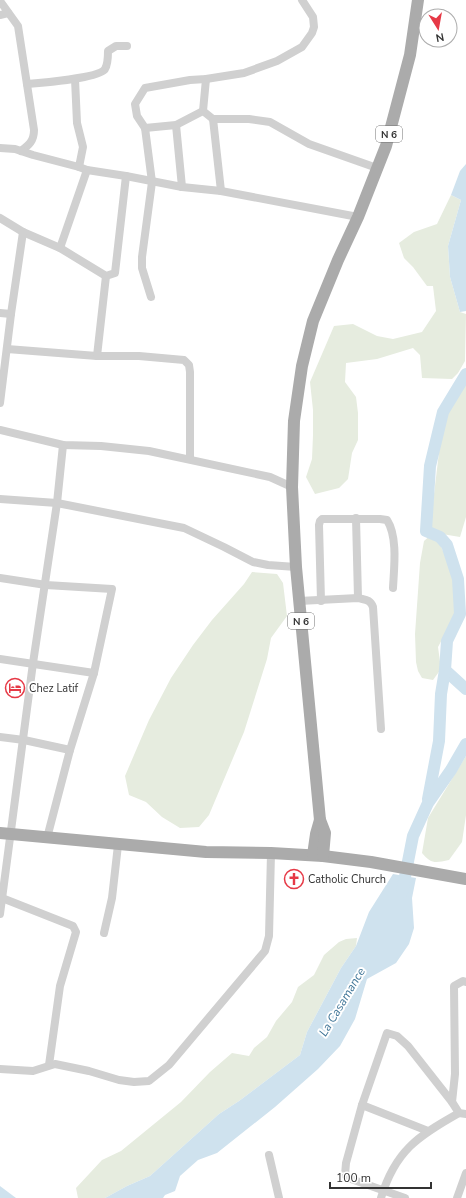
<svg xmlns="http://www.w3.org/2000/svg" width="466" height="1198" viewBox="0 0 466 1198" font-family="'Nunito Sans',sans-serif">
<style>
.green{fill:#e6ecdf}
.water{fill:#cfe2ee}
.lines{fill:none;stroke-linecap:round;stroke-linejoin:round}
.river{stroke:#cfe2ee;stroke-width:12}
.street{stroke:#d0d0d0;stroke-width:8}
.primary{stroke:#ababab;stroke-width:12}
.labels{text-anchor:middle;stroke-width:4;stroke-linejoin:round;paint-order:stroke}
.shield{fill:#fff;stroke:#707070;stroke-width:1}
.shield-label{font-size:10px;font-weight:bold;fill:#333}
.poi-label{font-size:11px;fill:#333;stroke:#fff;text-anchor:start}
.water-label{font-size:12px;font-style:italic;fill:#3f7597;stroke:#fff}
</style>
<rect width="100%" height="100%" fill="#fff"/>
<g class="green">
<polygon points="451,195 461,200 448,246 450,277 460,312 466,314 465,361 458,373 452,379 422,378 420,355 413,348 377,359 346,363 345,382 356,397 358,413 358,440 352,453 348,479 339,488 315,494 306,477 312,459 313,435 313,410 310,382 334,326 353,324 377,336 393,339 422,332 436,311 433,286 427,286 413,267 404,258 399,243 414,232 437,224"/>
<polygon points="466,383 466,517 460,537 436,533 430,528 442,427 447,412"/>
<polygon points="432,534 439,542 455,578 454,617 438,647 441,669 433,680 422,678 418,671 416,662 415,634 420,563 424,541"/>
<polygon points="252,572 277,574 283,583 287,616 271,638 267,659 244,732 209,815 199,827 180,828 162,817 146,802 129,795 125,776 149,720 171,678 193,645 212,620 244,584"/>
<path d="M466 756V815L462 842 449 860C435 863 431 864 422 853L428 818Z"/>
<polygon points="357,938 356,946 341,968 307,1032 300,1055 239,1101 219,1114 150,1176 127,1186 105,1198 78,1198 76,1188 102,1160 121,1151 181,1102 210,1072 232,1053 249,1056 254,1048 267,1037 276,1021 292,1002 298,987 314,975 324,955 339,942 346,939"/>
</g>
<g class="water">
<polygon points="466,164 466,311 460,312 450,277 448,246 461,200 451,195 460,171"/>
<polygon points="393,874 416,878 412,898 414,928 409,944 396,963 367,979 355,1019 340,1046 318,1069 275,1107 217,1153 198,1160 180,1176 175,1191 165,1195 163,1198 105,1198 127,1186 150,1176 219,1114 239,1101 300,1055 307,1032 341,968 356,946 369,912"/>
<polygon points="0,1186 16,1198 0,1198"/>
</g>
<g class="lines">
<g class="river">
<polyline points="466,374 443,412 430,466 426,531 440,537 447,545 458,579 460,614 447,641 445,670 466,689"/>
<polyline points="428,799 439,741 441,694 445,670"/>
<polyline points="402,892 413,836 428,803 451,770 466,744"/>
</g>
<g class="street">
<path d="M0 1 18 26 34 130C34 141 29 145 21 151"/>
<polyline points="0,15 8,13"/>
<polyline points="75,79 77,123 83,147 79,167"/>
<polyline points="206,79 203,111 213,119 221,191"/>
<path d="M27 84C40 83 100 78 105 69 108 64 108 56 108 51L116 46H127"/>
<polyline points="213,119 249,119 270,122 309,144 377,168"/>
<polyline points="176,125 182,187"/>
<polyline points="145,128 176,125 203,111"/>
<polyline points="0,148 15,149 33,155 79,167 87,170 126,176 182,187 221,191 358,217"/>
<polyline points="0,218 23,232 60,248 106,276 115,273 126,176"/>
<polyline points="60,248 87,170"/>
<polyline points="151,297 142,268 142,257 152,182 145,128 137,116 135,104 145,88 190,80 206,79 244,73 277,61 302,47 312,33 314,27 313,17 302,0"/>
<polyline points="0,313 11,314"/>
<polyline points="7,349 97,356 139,356 184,360 189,365 190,372 190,459"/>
<polyline points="97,356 106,276"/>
<polyline points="0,403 11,314 23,232"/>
<polyline points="0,430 63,445 101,446 149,451 270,477 292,487"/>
<polyline points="0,499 57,503 184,528 224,547 253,562 268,565 296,567"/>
<polyline points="356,518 358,598"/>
<polyline points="0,578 46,585 112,589 94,673 70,750 47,838"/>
<path d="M299 601 358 598C365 600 370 599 373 607L381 729"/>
<path d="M321 601 319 525 320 521 322 519H380L387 520C398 537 394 568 393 588"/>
<polyline points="0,659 94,673"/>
<polyline points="0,737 24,740 70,750"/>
<polyline points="2,898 73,926 76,932 60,986 49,1065"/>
<polyline points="0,914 33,663 57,503 63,445"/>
<polyline points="104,933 112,898 118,845"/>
<polyline points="466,982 463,981 454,986 455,1074 452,1102 459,1113 466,1114"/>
<polyline points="0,1069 33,1071 55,1064 89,1071 119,1080 134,1082 149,1081 169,1065 265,951 269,936 271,853"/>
<polyline points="362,1105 428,1131"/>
<polyline points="269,1155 279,1198"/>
<path d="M381 1198C395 1151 418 1136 459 1113"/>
<polyline points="405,1198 351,1179 345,1175 346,1163 362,1105 387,1033 397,1036 408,1046 452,1102"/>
<polyline points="457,1198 466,1173"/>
</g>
<g class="primary">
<polyline points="0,833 206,852 271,853 323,856 371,862 466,879"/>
<polyline points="313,855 316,834 320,820"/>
<polyline points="323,856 325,833 320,820 296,567 292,487 294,421 302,366 313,321 338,260 358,217 386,146 410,55 418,0"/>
</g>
</g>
<defs>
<symbol id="hotel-ring" viewBox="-11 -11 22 22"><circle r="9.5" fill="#fff" stroke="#e63946" stroke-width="1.5"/><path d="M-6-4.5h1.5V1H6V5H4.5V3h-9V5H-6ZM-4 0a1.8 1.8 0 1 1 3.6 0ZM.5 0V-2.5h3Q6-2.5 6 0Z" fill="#e63946"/></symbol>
<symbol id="church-ring" viewBox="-11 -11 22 22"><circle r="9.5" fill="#fff" stroke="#e63946" stroke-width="1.5"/><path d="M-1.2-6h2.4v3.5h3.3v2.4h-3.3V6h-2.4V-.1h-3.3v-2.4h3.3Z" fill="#e63946"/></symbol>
</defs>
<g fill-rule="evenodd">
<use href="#hotel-ring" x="4" y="677" width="22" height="22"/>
<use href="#church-ring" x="283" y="868" width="22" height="22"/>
</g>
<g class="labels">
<g class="shield">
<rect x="376" y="126" width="26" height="16" rx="3"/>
<rect x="288" y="613" width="26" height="16" rx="3"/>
</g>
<g class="shield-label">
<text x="389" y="138">N 6</text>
<text x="301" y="625">N 6</text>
</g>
<g class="poi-label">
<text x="29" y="692">Chez Latif</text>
<text x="308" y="883">Catholic Church</text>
</g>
<g class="water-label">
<text transform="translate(342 1002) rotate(-59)" y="4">La Casamance</text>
</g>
</g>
<g transform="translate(438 28) rotate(169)"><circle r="19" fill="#ffffff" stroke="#adadad"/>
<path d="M0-3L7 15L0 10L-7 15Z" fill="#e63946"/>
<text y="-6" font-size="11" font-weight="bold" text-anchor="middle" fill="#333333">N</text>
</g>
<path d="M330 1182v6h101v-6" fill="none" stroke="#333333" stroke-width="2"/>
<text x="336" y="1182" font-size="12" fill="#333333" stroke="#ffffff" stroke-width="3" paint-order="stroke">100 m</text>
</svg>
